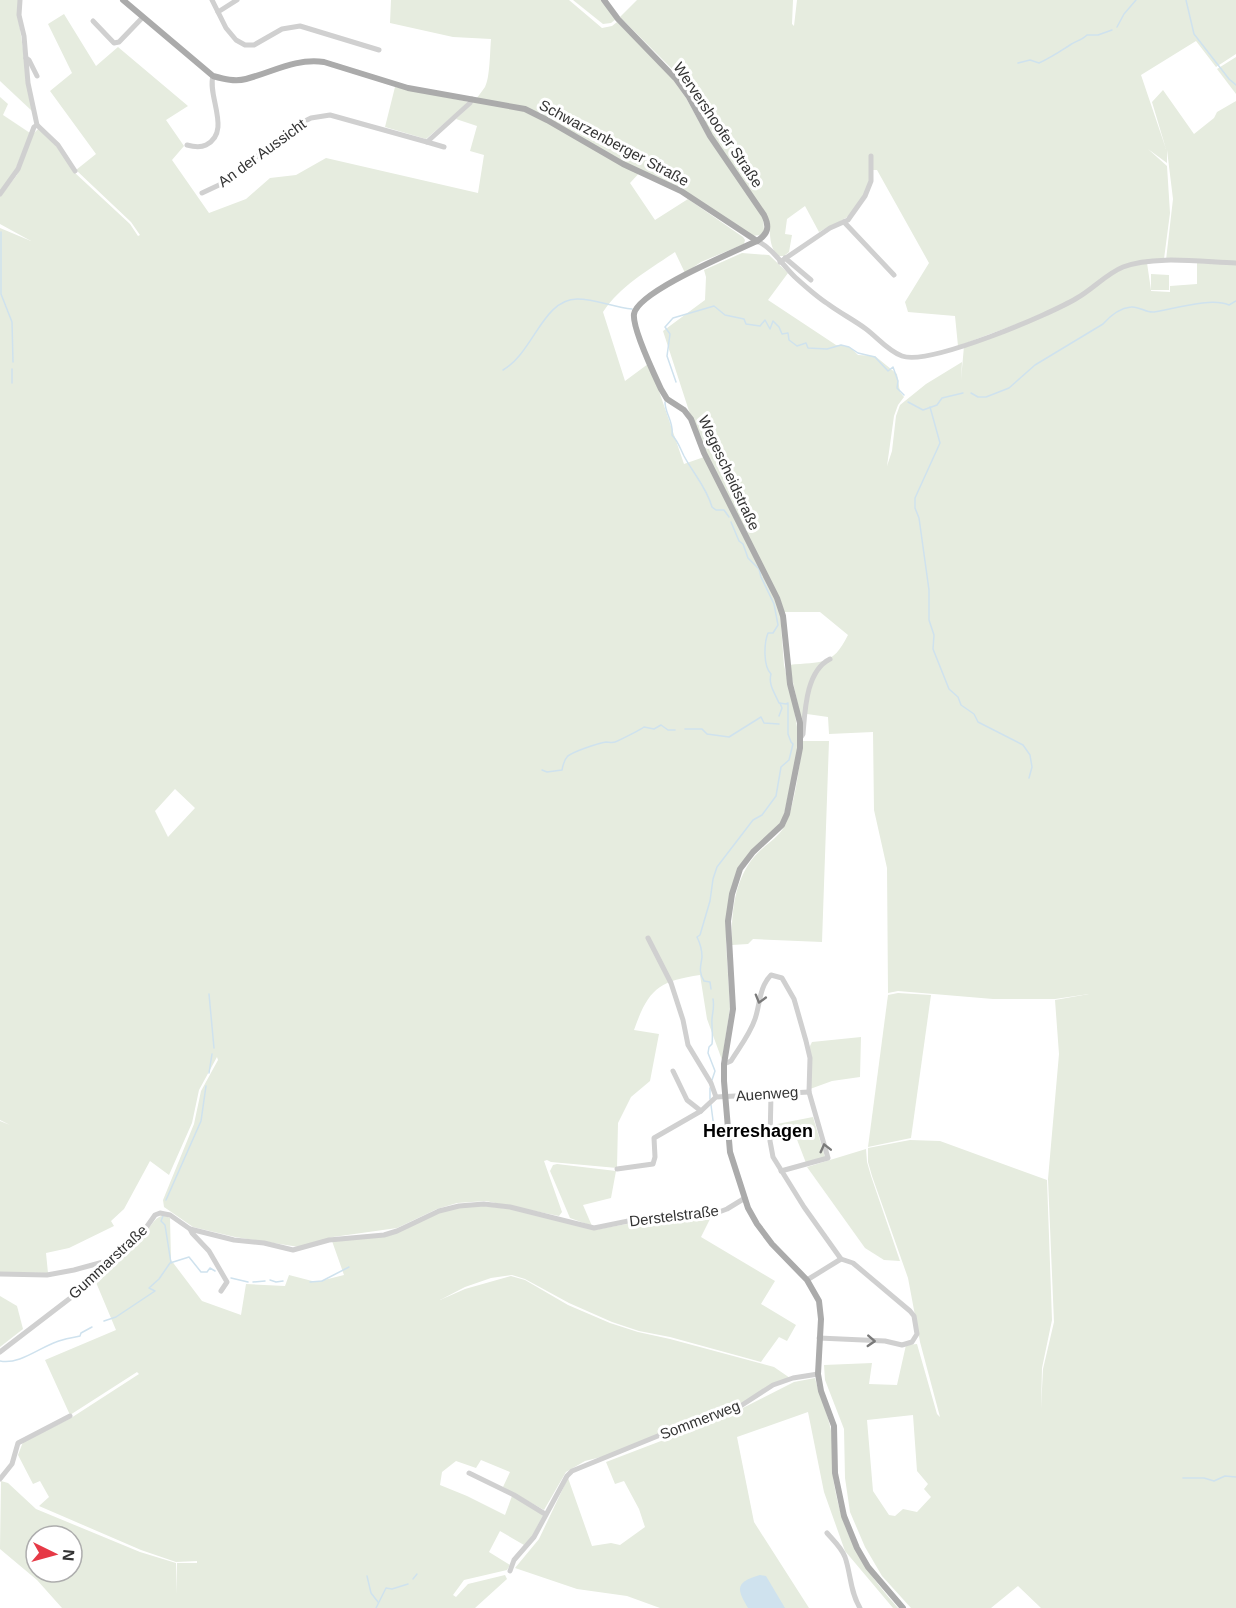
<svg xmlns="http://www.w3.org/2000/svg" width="1236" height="1608" viewBox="0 0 1236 1608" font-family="Arial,sans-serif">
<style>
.green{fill:#e6ecdf;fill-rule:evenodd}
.water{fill:#cfe2ee}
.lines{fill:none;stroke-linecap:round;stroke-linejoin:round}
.stream{stroke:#cfe2ee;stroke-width:1.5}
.minor{stroke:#d0d0d0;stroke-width:5}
.major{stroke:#ababab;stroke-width:6}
.oneway{stroke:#7a7a7a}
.labels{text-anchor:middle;stroke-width:6;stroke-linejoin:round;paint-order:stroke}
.street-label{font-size:15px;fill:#333;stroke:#fff}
.quarter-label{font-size:18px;font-weight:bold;fill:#000;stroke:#fff}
</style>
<rect width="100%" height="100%" fill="#fff"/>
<g class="green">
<polygon points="0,0 19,0 18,15 32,111 0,81"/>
<path d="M391 0H569L602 28 612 26 617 22 669 74 686 98 708 138 763 217 764 231 761 235 752 236 642 170 630 183 655 220 688 199 743 237 745 240 744 244 701 262 685 273 675 252C650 269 620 286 603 312L625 381 648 364 659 391 684 464 704 457 770 586 780 612 784 665 794 709 799 739 798 749 783 819 778 826 738 867 727 922 726 943 730 1008 722 1060 707 1019 700 975C658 981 648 990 634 1030L659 1034 650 1081 631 1097 618 1123 617 1168 551 1162 547 1160 544 1161 562 1212 559 1216 486 1201 457 1203 437 1209 397 1228 333 1237 299 1247 235 1237 193 1227 164 1207 163 1200 194 1124 201 1091 218 1060 217 1057 199 1090 192 1123 169 1175 150 1161 124 1209 111 1221 114 1226 69 1248 46 1253 48 1273 0 1272V1121L10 1125 0 1120V228L31 241 0 224V197L17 175 33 134 39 128 57 147 74 172 130 224 138 236 140 235 131 222 76 170 96 154 50 91 72 73 48 24 64 14 96 66 118 47 188 106 166 120 184 146 172 160 209 213 246 199 270 178 296 175 326 158 478 193 484 155 470 151 477 126 456 119C467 109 477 99 485 87 490 78 490 51 491 39L453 37 390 23ZM175 789 195 808 168 837 155 811Z"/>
<polygon points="573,0 601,0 616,19 611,23 603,24"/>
<path d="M637 0H793L792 24 794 26 797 0H1236V54L1216 67 1196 41 1141 75 1166 149 1152 102 1163 90 1194 134 1214 118 1217 112 1236 101V262L1166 260 1173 199 1167 150V163L1148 149 1167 166 1170 213 1164 259 1122 267 1077 298 1035 317 958 346 955 316 908 312 905 302 929 263 877 170H871C870 186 858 212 844 219 836 224 827 227 819 232L805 206 787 219 785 234 792 235 789 252 784 256H778C766 243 773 229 766 214L711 135 690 95 674 71 620 17Z"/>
<polygon points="1236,57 1236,94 1217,69"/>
<polygon points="395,87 469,102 426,139 385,127"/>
<polygon points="0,97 8,104 3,115 30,133 14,173 0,193"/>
<path d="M742 253 769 255 788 273 768 300 836 345 850 347 858 355 875 356 897 374 900 392 904 397 898 405 894 416 887 466 892 451 896 416 900 405 926 384 962 362 961 380 964 346 1035 320 1123 268 1147 263 1151 290V274L1169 275V290H1151V291L1170 292V286L1197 284V263L1236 264V1608H1041L1018 1586 991 1608H911L882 1576 865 1547 850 1512 845 1478 844 1429 825 1380 824 1365 872 1363 869 1384 897 1385 906 1345 917 1344 937 1414 940 1417 920 1342 908 1278 872 1176 868 1162V1148L910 1140 940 1141 1047 1180 1052 1320 1042 1368 1041 1409 1043 1369 1054 1322 1048 1179 1059 1054 1055 1000 1089 994 1055 999H993L898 991 888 993 887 868 874 810 873 732 829 734 828 717 807 714 802 722 789 665C822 661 832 667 848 635L820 612H782L714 471 689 411 663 331 705 300 706 277 704 270ZM913 1415 917 1471 928 1484 924 1489 931 1497 917 1512 903 1509 895 1516 889 1515 873 1491 867 1420Z"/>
<path d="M803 741H829L822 942 753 939 748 944 732 945C731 914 734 881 754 857 763 846 777 839 784 827 794 812 800 761 803 741Z"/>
<polygon points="898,993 931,995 911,1138 868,1147 888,995"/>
<polygon points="861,1037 860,1077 832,1081 810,1089 810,1046 812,1042"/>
<polygon points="813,1117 825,1157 806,1163 796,1137 773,1140 772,1125"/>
<polygon points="866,1149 867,1162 871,1176 900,1261 884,1260 865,1248 807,1167"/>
<polygon points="557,1164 616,1171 611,1198 583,1205 592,1226 570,1218 550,1171 553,1165"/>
<path d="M484 1206 510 1209 594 1230 649 1220 712 1215 701 1237 775 1281 761 1304 796 1325 787 1341 779 1337 761 1362 670 1337 639 1331 612 1322 569 1303 525 1279 512 1275 491 1278 465 1287 440 1300 465 1289 511 1276 525 1280 568 1305 610 1323 638 1332 670 1339 774 1367 790 1378 731 1410 617 1453 585 1461 566 1472 544 1510 503 1487 510 1472 481 1460 476 1468 456 1461 442 1472 440 1485 467 1496 505 1515 512 1496 543 1515 532 1537 524 1545 500 1531 489 1552 510 1565 507 1570 464 1580 453 1595 456 1597 468 1584 505 1575 507 1579 475 1608H62L37 1580 0 1549 1 1481 8 1483 36 1509 140 1552 176 1563V1594L177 1563H197V1561L176 1562 141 1550 39 1506 49 1497 40 1481 33 1484 18 1455 23 1442 71 1418 139 1374 137 1372 70 1415 45 1360 116 1330 95 1280C111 1261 126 1251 143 1235 150 1228 153 1219 163 1215L170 1218 171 1260 202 1301 241 1315 246 1284 285 1286 289 1275 316 1282 344 1275 332 1241 385 1236 444 1211 461 1207ZM36 1536H72V1572H36Z"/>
<polygon points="0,1296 17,1306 23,1329 0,1347"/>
<path d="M815 1378C819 1395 828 1413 831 1431 834 1446 831 1462 833 1477 841 1532 861 1567 898 1608H893L845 1551 824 1492 808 1412 737 1437 754 1522 809 1608H660L627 1596 577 1589 515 1568 539 1539 568 1478 592 1546 611 1543 620 1545 645 1527 639 1509 624 1481 615 1484 606 1462 729 1415 794 1382Z"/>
</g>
<path class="water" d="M760 1575 766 1576 785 1608H748C735 1587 737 1582 760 1575Z"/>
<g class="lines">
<g class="stream">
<polyline points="1186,0 1194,34 1229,79 1236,85"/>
<polyline points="1117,27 1124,14 1136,0"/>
<path d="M1018 63 1030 60 1039 63C1052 57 1059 52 1070 45 1076 41 1082 40 1087 35H1098L1112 30"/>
<polyline points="1,232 1,294 12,322 13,362"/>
<path d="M503 370C533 353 543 299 577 299 596 299 613 307 632 309"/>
<polyline points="676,382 667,356 670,334 665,327 673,318 714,306 725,315 744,319 746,324 760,326 765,320 770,329 773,321 779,327 782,334 788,333 789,340 797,346 806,343 808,348 827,349 841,345 849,347 858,353 875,357 888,371 893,367 898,381 897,388 904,395"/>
<polyline points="12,383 12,369"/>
<path d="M971 393 978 397H986L1009 388 1035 365 1103 324C1110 316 1120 308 1131 307 1139 306 1146 313 1154 312 1174 309 1211 297 1229 305L1236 301"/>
<path d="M665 402C665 414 674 422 672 435 678 441 680 448 684 456 693 473 707 488 712 507L716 510H724L729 517"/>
<polyline points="908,402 923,410 937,405 942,398 963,393"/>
<polyline points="930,407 940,443 915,498 915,508 919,518 929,590 929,620 934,635 933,649 949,689 958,697 961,705 974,714 978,722 1023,745 1030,755 1032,767 1029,778"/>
<polyline points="779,716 782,708 780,703"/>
<polyline points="685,729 702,729 707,734 729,737 761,717 764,723 779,724"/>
<path d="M542 770 547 772 562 770C563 765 564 760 567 757 571 752 599 743 606 742 609 742 612 743 615 742 618 741 642 729 644 727L654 729 661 725 668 730H675"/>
<path d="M711 989 710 982 704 981C698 971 701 966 702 957 702 950 700 943 697 937L700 935 710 901 713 879 717 867 753 820 762 815 776 796 781 767 789 760 793 744 791 742 788 734V703L786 704 779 703C775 693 768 685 771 674 763 666 764 643 768 633H773L778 625 774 604 761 577 759 569 748 558 743 544 739 541 731 522"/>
<polyline points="209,994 214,1048"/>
<polyline points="209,1073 212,1054"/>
<path d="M712 1080 715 1071 708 1053 709 1047 712 1044C713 1037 712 1031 712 1024 711 1016 715 1009 713 999"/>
<polyline points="710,1088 710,1099"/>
<polyline points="711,1105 714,1128"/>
<polyline points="166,1200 201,1121 206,1086"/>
<polyline points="163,1216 161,1221 165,1225 171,1263"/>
<polyline points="231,1278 248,1282"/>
<polyline points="270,1280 276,1282 283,1281"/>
<polyline points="253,1282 265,1281"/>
<polyline points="310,1282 322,1281 349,1267"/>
<polyline points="104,1321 116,1317 155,1291 149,1288 159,1279 170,1263 189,1257 201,1272 207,1272 210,1268 215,1271"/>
<path d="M0 1361C19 1365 39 1348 56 1342 63 1339 72 1338 80 1336L81 1333 92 1327"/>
<polyline points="1183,1478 1204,1478 1214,1481 1225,1476 1236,1477"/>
<polyline points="367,1576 371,1593 378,1602"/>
<polyline points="413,1579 417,1574"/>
<polyline points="376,1608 386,1588 392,1589 408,1584"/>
</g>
<g class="minor">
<polyline points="20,0 19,15 24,36 28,83 37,125 58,145 75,171"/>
<polyline points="212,0 226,28 236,40 245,45 254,45 282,29 300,26 379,50"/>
<polyline points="218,12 237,0"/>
<polyline points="93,21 114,43 119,42 143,17"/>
<polyline points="26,58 29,60 37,76"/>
<polyline points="427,142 444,147"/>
<path d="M187 145C194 147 200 148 206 145 232 132 207 96 213 76"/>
<polyline points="202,193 219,185 301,123 311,118 330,115 427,142 470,103 472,99"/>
<polyline points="0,194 18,169 34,127 37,125"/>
<polyline points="844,222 894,275"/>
<path d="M757 241C772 247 784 267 796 278 806 287 817 297 828 304 840 313 854 320 866 329 878 338 888 351 902 356 929 366 1051 314 1077 298 1093 289 1106 274 1123 267 1154 255 1203 262 1236 263"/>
<polyline points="785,258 811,280"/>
<polyline points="780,262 830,228 848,220 865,196 871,181 871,156"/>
<path d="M801 737 803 734C805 710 806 671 830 659"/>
<polyline points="648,938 671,983 683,1020 688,1045 711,1083 716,1097"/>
<path d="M724 1064 731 1061C739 1048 750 1034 755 1019 760 1005 759 987 771 975L782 978 794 999 806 1041 810 1058 809 1092 828 1158 781 1171"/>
<polyline points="673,1071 687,1100 701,1111"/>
<polyline points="771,1094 770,1141 773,1157 804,1207 841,1259 807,1280"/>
<polyline points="617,1169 653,1164 655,1157 654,1138 701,1111 716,1097 809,1092"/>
<polyline points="190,1229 192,1233 209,1251 227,1282 221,1291"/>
<polyline points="0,1274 47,1275 74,1270 107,1261"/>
<polyline points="819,1338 885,1341 902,1345 912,1342 917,1334 914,1316 910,1311 853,1263 841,1259"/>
<polyline points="0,1352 86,1286 107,1261 143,1232 155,1215 160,1213 170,1215 190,1229 234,1240 264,1243 293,1250 329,1240 384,1235 397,1231 439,1211 459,1206 484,1204 510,1207 594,1228 643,1218 719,1212 727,1209 745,1198"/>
<polyline points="469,1473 514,1495 545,1514"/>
<polyline points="0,1479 12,1464 18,1443 70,1416"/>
<path d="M827 1533C834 1541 841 1547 845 1557 851 1574 850 1592 860 1608"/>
<polyline points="510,1571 514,1560 534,1537 567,1476 572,1471 670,1431 723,1415 739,1407 773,1385 793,1378 818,1374"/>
</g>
<g class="major">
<path d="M123 0 213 76C224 79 235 82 246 79 273 72 295 58 324 62L408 88 525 109 547 120 623 164 681 191 757 241"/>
<path d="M604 0 618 19 676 79 689 97 710 136 764 215C770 227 768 234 757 241 734 252 638 291 634 314 632 328 654 374 661 389L667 399 684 410 691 419 704 453 777 598 783 616 790 684 800 723V748L787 814 782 825 753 852 740 869 732 894 728 921 733 1009 724 1064V1081L730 1152 748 1208 757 1224 772 1244 807 1280 819 1301 821 1319 818 1374 821 1391 834 1426 835 1473 844 1516 857 1548 868 1567 903 1608"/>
</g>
</g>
<defs><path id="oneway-chevron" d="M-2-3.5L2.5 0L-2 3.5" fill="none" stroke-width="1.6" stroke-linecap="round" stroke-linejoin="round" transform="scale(1.5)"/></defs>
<g class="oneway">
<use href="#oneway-chevron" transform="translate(760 999) rotate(106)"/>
<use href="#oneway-chevron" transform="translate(825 1148) rotate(-104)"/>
<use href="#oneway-chevron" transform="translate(871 1341) rotate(3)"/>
</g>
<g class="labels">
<g class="street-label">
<text transform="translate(718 125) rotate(56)" y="5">Wervershoofer Straße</text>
<text transform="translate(614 143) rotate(28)" y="5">Schwarzenberger Straße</text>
<text transform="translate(262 153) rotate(-36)" y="5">An der Aussicht</text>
<text transform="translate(729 473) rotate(65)" y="5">Wegescheidstraße</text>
<text transform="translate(767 1094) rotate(-4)" y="5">Auenweg</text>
<text transform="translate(674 1216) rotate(-7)" y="5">Derstelstraße</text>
<text transform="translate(108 1262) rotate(-43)" y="5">Gummarstraße</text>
<text transform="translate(700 1420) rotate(-21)" y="5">Sommerweg</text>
</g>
<g class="quarter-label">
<text x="758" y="1137">Herreshagen</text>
</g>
</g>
<g transform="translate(54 1554) rotate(95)"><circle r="28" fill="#ffffff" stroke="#adadad" stroke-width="1.5"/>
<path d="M0-4.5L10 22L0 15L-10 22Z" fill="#e63946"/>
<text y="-9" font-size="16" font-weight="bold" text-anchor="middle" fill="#333333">N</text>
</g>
</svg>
